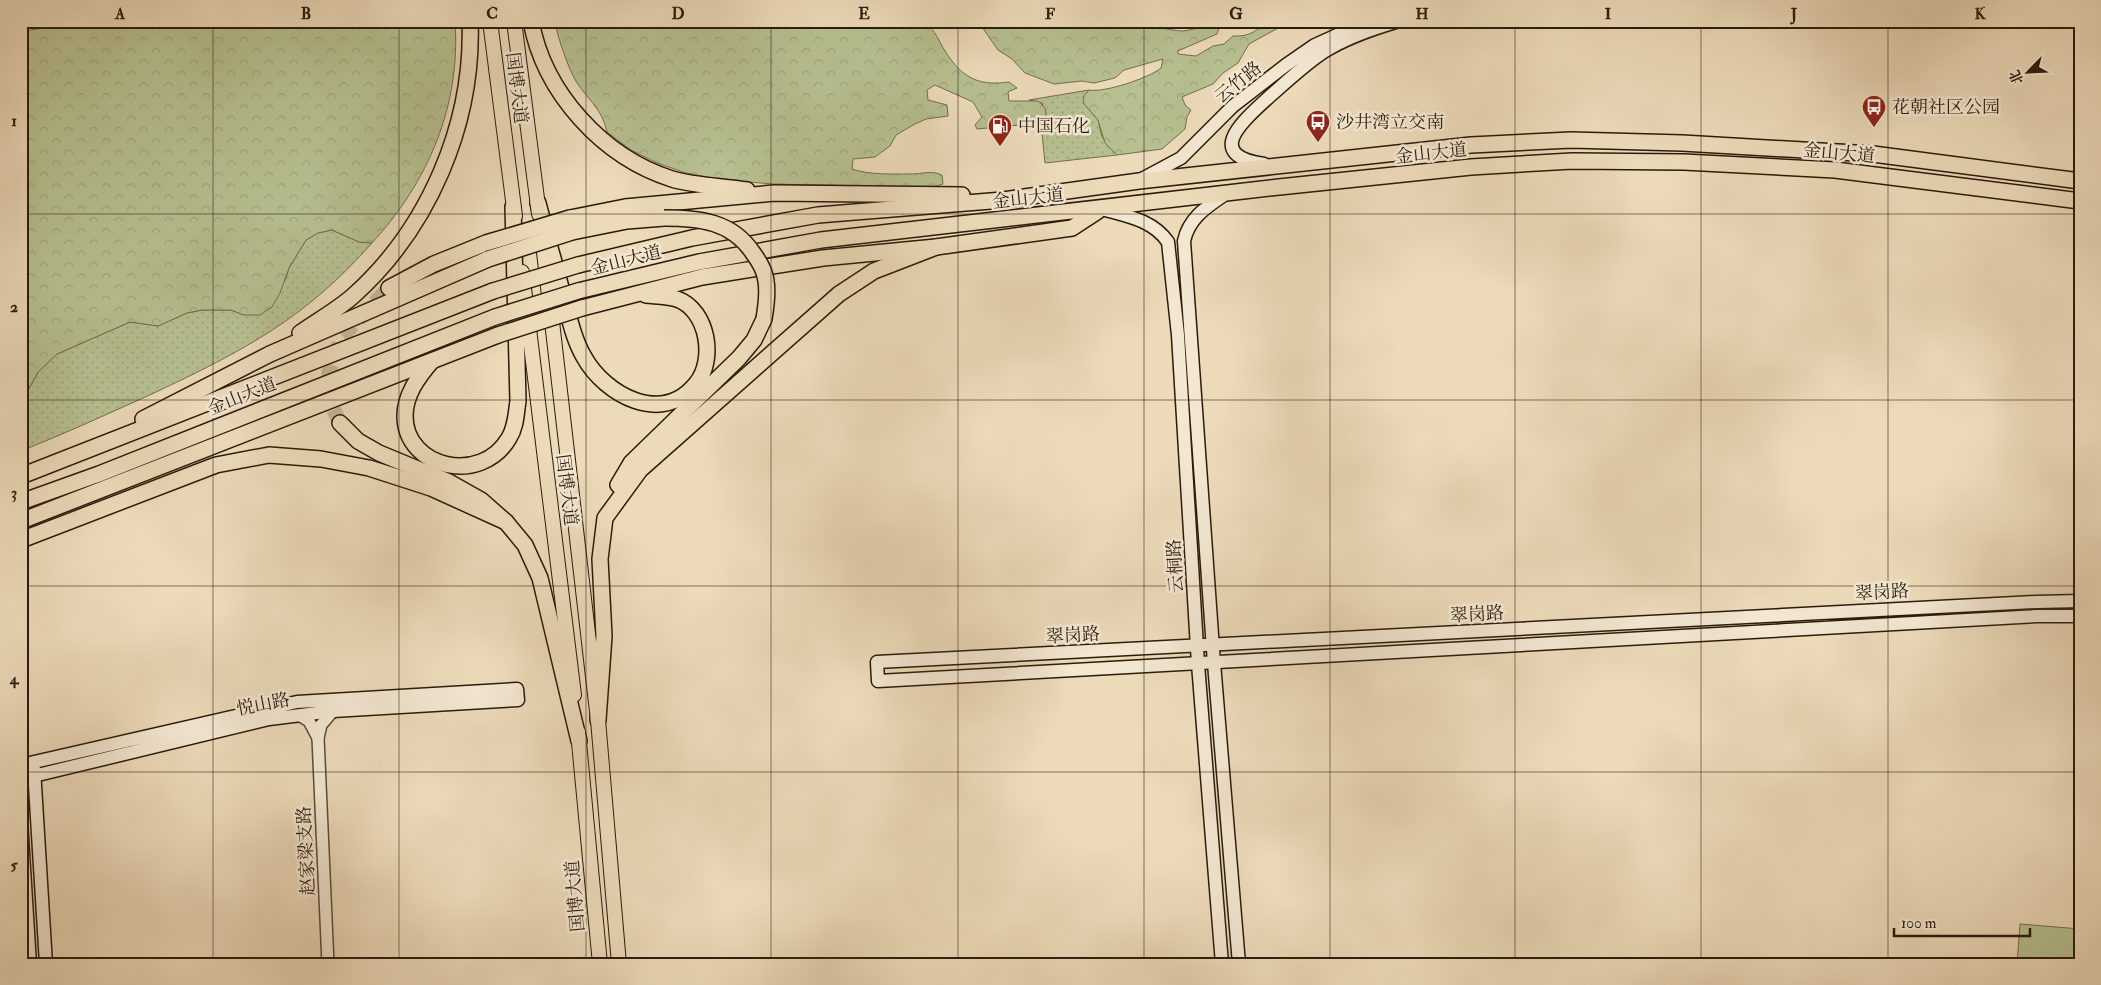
<svg xmlns="http://www.w3.org/2000/svg" width="2101" height="985" viewBox="0 0 2101 985" font-family="'IM FELL Double Pica','Noto Serif SC',serif">
<style>
.grass{fill:url(#grass-dots);stroke:#716e4e}
.forest{fill:url(#forest-crowns);stroke:#716e4e}
.green{fill:#b7c090;stroke:#716e4e}
.lines{fill:none;stroke-linecap:round;stroke-linejoin:round}
.trunk-tunnel{stroke:#c5b496;stroke-width:15;stroke-dasharray:15 8;stroke-linecap:butt}
.tertiary-casing{stroke:#5b4b36;stroke-width:14}
.secondary-casing{stroke:#2b1b0b;stroke-width:15}
.primary-casing{stroke:#2b1b0b;stroke-width:16}
.trunk-casing{stroke:#2b1b0b;stroke-width:18}
.tertiary{stroke:#f3e7d2;stroke-width:11}
.secondary{stroke:#f3e7d2;stroke-width:12}
.primary{stroke:#ecdab9;stroke-width:14}
.trunk{stroke:#ecdab9;stroke-width:15}
.trunk-bridge-casing{stroke:#2b1b0b;stroke-width:18;stroke-linecap:butt}
.trunk-bridge{stroke:#ecdab9;stroke-width:15}
.grid{fill:none;stroke:#2b1b0b;stroke-width:1;stroke-opacity:0.55}
.labels{text-anchor:middle;stroke-width:5;stroke-linejoin:round;paint-order:stroke}
.street-label{font-size:18px;fill:#2b1b0b;stroke:#f3e7d2}
.poi-label{font-size:18px;fill:#2b1b0b;stroke:#f3e7d2;text-anchor:start}
.neatline{fill:none;stroke:#2b1b0b;stroke-width:2}
.grid-label{font-size:16px;text-anchor:middle;font-weight:bold;fill:#2b1b0b}
</style>
<defs>
<pattern id="grass-dots" width="8" height="8" patternUnits="userSpaceOnUse" patternTransform="scale(1.25)"><rect width="8" height="8" fill="#b7c090"/><path d="M2 2h.1M6 6h.1" fill="none" stroke="#9ea47b" stroke-width="1.8" stroke-linecap="round"/></pattern>
<pattern id="forest-crowns" width="20" height="18" patternUnits="userSpaceOnUse" patternTransform="scale(1.25)"><rect width="20" height="18" fill="#b7c090"/><path d="M2 6a3 3 0 1 1 6 0M12 15a3 3 0 1 1 6 0" fill="none" stroke="#9ea47b"/></pattern>
</defs>
<rect width="100%" height="100%" fill="#ecdab9"/>
<filter id="stains"><feTurbulence type="fractalNoise" baseFrequency=".004" numOctaves="4"/><feColorMatrix values="0 0 0 0 .2 0 0 0 0 .09 0 0 0 0 .02 0 0 0 .5 -.17"/></filter>
<radialGradient id="worn" r=".72"><stop offset=".6" stop-color="#630" stop-opacity="0"/><stop offset="1" stop-color="#630" stop-opacity=".3"/></radialGradient>
<g class="grass">
<polygon points="1089,90 1086,93 1088,108 1098,120 1102,137 1117,155 1045,163 1041,123 1046,114 1042,103 1029,100"/>
<path d="M332 230 359 242 372 243C305 319 243 351 154 393 110 413 66 433 21 451V403L38 372 57 354 130 322 158 326 187 313 202 310H231L244 315 285 281 289 268 306 240 318 233Z"/>
</g>
<g class="forest">
<path d="M77 21C92 21 105 27 118 21H455C461 106 428 182 372 243L359 242 332 230 318 233 306 240 289 268 280 293 272 307 260 315H244L231 310H202L187 313 158 326 130 322 57 354 38 372 21 403V32Z"/>
<path d="M554 21H923C933 28 937 36 942 46 959 75 975 87 1009 82L1017 88 1008 92 1009 101H1038L1045 108 1046 114 1041 123 977 129 975 125 982 117 973 102 935 85 927 90 928 100 947 105 948 116 926 119 915 124 896 135 890 146 875 157 853 159 852 169C869 175 892 174 911 174 923 174 931 170 942 175L943 184 932 187 773 184 724 180 686 173 657 163 631 150 607 132C602 109 590 102 577 83 566 64 560 42 554 21Z"/>
<path d="M989 21 1003 24 1006 21H1136C1142 25 1175 31 1183 31 1195 30 1208 23 1219 28L1217 34 1178 51V54L1196 56 1213 46 1224 44 1233 36C1253 37 1254 29 1271 22 1276 20 1285 21 1291 21L1249 44 1238 63 1223 73 1213 84 1182 97 1185 105 1191 110 1187 117 1185 129 1162 149 1117 155 1105 143 1098 120 1084 104 1083 97 1089 90C1104 93 1149 78 1161 68L1163 59 1124 70 1115 78 1094 83 1082 81 1054 84 1025 73 1012 59 998 50 982 27Z"/>
</g>
<polygon class="green" points="2020,924 2080,929 2080,964 2017,964"/>
<g class="lines">
<polyline class="trunk-tunnel" points="340,423 330,402 329,371 342,336 389,288"/>
<defs>
<g id="tertiary">
<polyline points="299,715 309,721 318,738"/>
<polyline points="328,964 318,738 321,725 333,711"/>
</g>
<g id="secondary">
<path d="M1264 164C1202 155 1244 120 1269 97 1286 82 1303 66 1322 53 1345 38 1372 29 1399 21"/>
<polyline points="1140,180 1181,158 1233,106 1286,65 1315,45 1368,21"/>
<path d="M1227 193C1208 206 1189 217 1184 241L1214 663 1239 964"/>
<path d="M1102 209C1127 216 1153 220 1168 242L1178 335 1198 664 1222 964"/>
<polyline points="2080,601 2036,602 877,662 878,681 2037,616 2080,616"/>
<polyline points="21,765 297,702 517,689 518,700 333,711 269,719 21,779"/>
<polyline points="34,769 46,964"/>
<polyline points="21,821 30,964"/>
</g>
<g id="primary">
<polyline points="490,21 515,216"/>
<polyline points="514,21 539,214"/>
<polyline points="542,235 598,720 619,964"/>
<polyline points="522,272 574,695"/>
<polyline points="578,732 600,964"/>
</g>
<g id="trunk">
<path d="M531 21C544 93 603 157 672 179 695 186 723 186 747 190"/>
<path d="M538 203C546 234 555 265 563 295 569 316 573 338 584 357 605 395 662 426 696 384 716 360 708 310 677 299 668 296 656 296 646 295"/>
<polyline points="570,218 625,207 774,193 962,195"/>
<polyline points="572,232 627,221 664,218"/>
<polyline points="578,265 692,238 818,215 1003,200 1139,181 1471,145 1571,140 1682,143 1873,154 2080,181"/>
<polyline points="389,288 434,264 486,243"/>
<polyline points="578,291 699,262 821,240 1279,187 1471,167 1572,161 1684,162 1835,170 2080,201"/>
<polyline points="582,308 702,277 823,258 936,247 1072,228 1098,211"/>
<path d="M300 333C317 321 337 310 353 296 429 228 474 123 470 21"/>
<path d="M431 362C418 377 405 395 405 416 405 468 481 486 509 438 516 427 516 414 518 401L513 207"/>
<polyline points="143,419 270,354 488,259"/>
<polyline points="340,423 358,441 379,453 449,482 481,500 506,522 525,545 540,578 579,741"/>
<polyline points="21,476 493,291"/>
<polyline points="618,485 631,463 739,358 754,340 764,319"/>
<polyline points="21,502 99,474 495,317"/>
<polyline points="21,521 498,335"/>
<polyline points="21,540 216,465 269,455 321,459 369,468 431,488 506,522"/>
<polyline points="598,720 604,636 600,559 605,518 640,470 839,294 874,271 936,247"/>
</g>
</defs>
<use href="#tertiary" class="tertiary-casing"/>
<use href="#secondary" class="secondary-casing"/>
<use href="#primary" class="primary-casing"/>
<use href="#trunk" class="trunk-casing"/>
<use href="#tertiary" class="tertiary"/>
<use href="#secondary" class="secondary"/>
<use href="#primary" class="primary"/>
<use href="#trunk" class="trunk"/>
<defs>
<g id="trunk-bridge">
<path d="M664 218C699 218 732 221 753 253 759 261 765 271 766 281 768 293 766 307 764 319"/>
<polyline points="486,243 570,218"/>
<polyline points="488,259 572,232"/>
<polyline points="493,291 578,265"/>
<polyline points="495,317 578,291"/>
<polyline points="498,335 582,308"/>
</g>
</defs>
<use href="#trunk-bridge" class="trunk-bridge-casing"/>
<use href="#trunk-bridge" class="trunk-bridge"/>
</g>
<path class="grid" d="M213 21V964M399 21V964M586 21V964M771 21V964M958 21V964M1144 21V964M1330 21V964M1515 21V964M1701 21V964M1888 21V964M21 214H2080M21 400H2080M21 586H2080M21 772H2080"/>
<defs>
<symbol id="bus-pin" viewBox="-11 -11 22 30"><path d="M0 17L-7.5 6A9.5 9.5 0 1 1 7.5 6Z" fill="#8f2418" stroke="#f3e7d2"/><path d="M-5-6H5V4H4V6H2V4H-2V6H-4V4H-5ZM-3.5-4V0h7V-4ZM-3.5 1.2v1.5H-2V1.2ZM2 1.2v1.5H3.5V1.2Z" fill="#fff"/></symbol>
<symbol id="fuel-pin" viewBox="-11 -11 22 30"><path d="M0 17L-7.5 6A9.5 9.5 0 1 1 7.5 6Z" fill="#8f2418" stroke="#f3e7d2"/><path d="M-5.5-6h7V0h2V4h1.3V-2.5L3-4.5l.8-.8L6-3V5H2.5V1h-1V6h-7ZM-4.2-4.7v3.2H.2V-4.7Z" fill="#fff"/></symbol>
</defs>
<g fill-rule="evenodd">
<use href="#bus-pin" x="1860" y="93" width="28" height="38"/>
<use href="#bus-pin" x="1304" y="108" width="28" height="38"/>
<use href="#fuel-pin" x="986" y="112" width="28" height="38"/>
</g>
<g class="labels">
<g class="street-label">
<text transform="translate(1238 82) rotate(-39)" y="6">云竹路</text>
<text transform="translate(517 88) rotate(83)" y="6">国博大道</text>
<text transform="translate(1431 153) rotate(-6)" y="6">金山大道</text>
<text transform="translate(1839 153) rotate(5)" y="6">金山大道</text>
<text transform="translate(1028 198) rotate(-6)" y="6">金山大道</text>
<text transform="translate(626 260) rotate(-14)" y="6">金山大道</text>
<text transform="translate(242 396) rotate(-22)" y="6">金山大道</text>
<text transform="translate(567 490) rotate(83)" y="6">国博大道</text>
<text transform="translate(1175 566) rotate(-93)" y="6">云桐路</text>
<text transform="translate(1882 592) rotate(-3)" y="6">翠岗路</text>
<text transform="translate(1477 614) rotate(-3)" y="6">翠岗路</text>
<text transform="translate(1073 635) rotate(-3)" y="6">翠岗路</text>
<text transform="translate(263 704) rotate(-11)" y="6">悦山路</text>
<text transform="translate(306 851) rotate(-93)" y="6">赵家梁支路</text>
<text transform="translate(575 896) rotate(-95)" y="6">国博大道</text>
</g>
<g class="poi-label">
<text x="1892" y="113">花朝社区公园</text>
<text x="1336" y="128">沙井湾立交南</text>
<text x="1018" y="132">中国石化</text>
</g>
</g>
<rect width="2101" height="985" fill="none" stroke="#ecdab9" stroke-width="55"/>
<g transform="translate(2028 72) rotate(246)" stroke="#f3e7d2" stroke-width="4" paint-order="stroke">
<path d="M0-4L9 19L0 12L-9 19Z" fill="#2b1b0b"/>
<text y="-8" font-size="14" font-weight="bold" text-anchor="middle" fill="#2b1b0b">北</text>
</g>
<path d="M1894 928v8h136v-8" fill="none" stroke="#2b1b0b" stroke-width="2.5"/>
<text x="1901" y="928" font-size="15" fill="#2b1b0b" stroke="#f3e7d2" stroke-width="4" paint-order="stroke">100 m</text>
<rect x="28" y="28" width="2046" height="930" class="neatline"/>
<g class="grid-label">
<text x="120" y="19">A</text>
<text x="306" y="19">B</text>
<text x="492" y="19">C</text>
<text x="678" y="19">D</text>
<text x="864" y="19">E</text>
<text x="1050" y="19">F</text>
<text x="1236" y="19">G</text>
<text x="1422" y="19">H</text>
<text x="1608" y="19">I</text>
<text x="1794" y="19">J</text>
<text x="1980" y="19">K</text>
<text x="14" y="126">1</text>
<text x="14" y="312">2</text>
<text x="14" y="498">3</text>
<text x="14" y="684">4</text>
<text x="14" y="870">5</text>
</g>
<rect width="100%" height="100%" filter="url(#stains)"/>
<rect width="100%" height="100%" fill="url(#worn)"/>
</svg>
